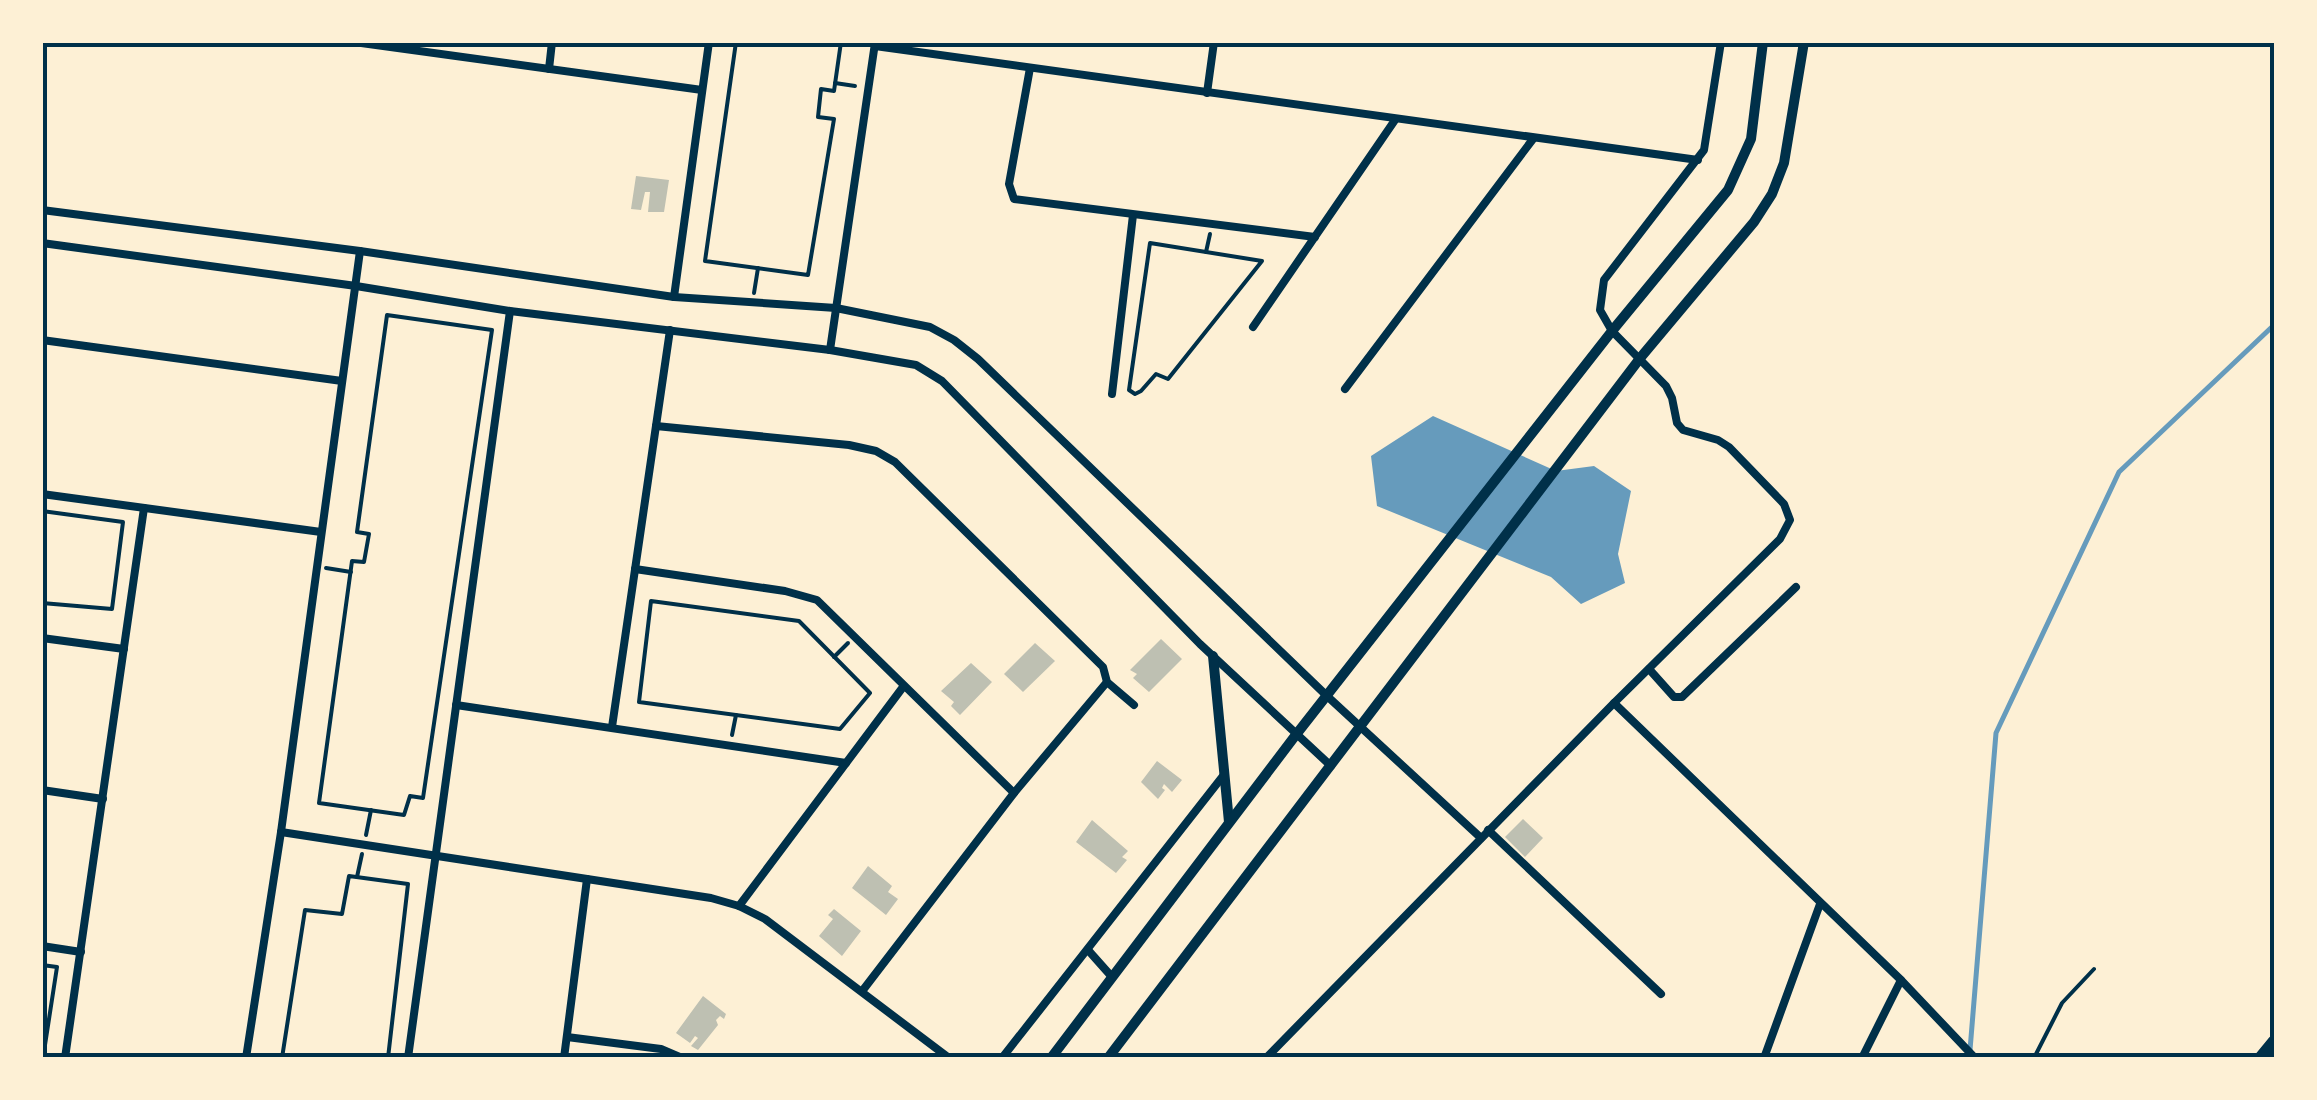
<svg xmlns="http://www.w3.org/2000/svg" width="2317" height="1100" viewBox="0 0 2317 1100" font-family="Ubuntu,sans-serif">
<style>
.water{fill:#669bbc}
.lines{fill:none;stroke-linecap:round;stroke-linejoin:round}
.stream{stroke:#669bbc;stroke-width:5}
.building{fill:#bec0b2}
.path{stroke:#003049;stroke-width:4}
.service{stroke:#003049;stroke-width:4}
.minor{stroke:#003049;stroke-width:8}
.tertiary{stroke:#003049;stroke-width:10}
.primary{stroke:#003049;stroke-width:12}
.neatline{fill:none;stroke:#003049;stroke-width:4}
</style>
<rect width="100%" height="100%" fill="#fdf0d5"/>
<polygon class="water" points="1433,416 1556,471 1594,466 1631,491 1618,554 1625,583 1581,604 1551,577 1377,506 1371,456"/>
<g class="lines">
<polyline class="stream" points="1970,1050 1996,733 2119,472 2274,325"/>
</g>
<g class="building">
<polygon points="636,176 669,180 664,212 648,212 650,192 645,192 641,210 631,209"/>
<polygon points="1161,639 1182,659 1149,692 1133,678 1137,674 1130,670"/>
<polygon points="1035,643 1055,661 1023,692 1004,674"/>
<polygon points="971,663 992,682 960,715 951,706 954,702 941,691"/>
<polygon points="1157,761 1182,780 1172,792 1164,784 1162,788 1165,790 1158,799 1141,782"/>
<polygon points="1523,819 1543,838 1525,857 1505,837"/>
<polygon points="1092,820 1128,851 1122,857 1127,860 1116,873 1076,842"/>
<polygon points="868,866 892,886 888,892 898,899 886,915 852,888"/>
<polygon points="834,909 861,931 842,956 819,936 833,919 828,915"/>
<polygon points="703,996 726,1014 724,1019 720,1016 716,1020 718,1025 698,1050 691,1046 698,1038 695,1036 690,1043 676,1033"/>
</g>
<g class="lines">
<g class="path">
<polyline points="736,42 705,261 808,275 834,119 818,117 821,89 834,91 841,42"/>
<polyline points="835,83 855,86"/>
<polygon points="1150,243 1262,261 1168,379 1156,374 1141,391 1135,394 1129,390"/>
<polyline points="1206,252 1210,234"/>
<polyline points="754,293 758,268"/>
<polygon points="387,315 492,330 423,798 410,796 404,815 319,803 352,561 364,562 369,534 357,532"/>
<polyline points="42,511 123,522 112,609 42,603"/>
<polyline points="326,568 351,572"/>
<polygon points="651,601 799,621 870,693 840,729 639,702"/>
<polyline points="834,657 848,643"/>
<polyline points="732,735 736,715"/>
<polyline points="366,835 371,810"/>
<polyline points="357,877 362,854"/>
<polyline points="42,965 57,967 43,1058"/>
<polyline points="282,1058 305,910 342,914 349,876 408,884 388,1058"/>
</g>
<polyline class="service" points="2034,1058 2062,1003 2094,969"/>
<g class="minor">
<polyline points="354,42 702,90"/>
<polyline points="875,46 1698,160"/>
<polyline points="1030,68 1009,184 1014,199 1315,237"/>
<polyline points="549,69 552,42"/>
<polyline points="1207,93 1214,42"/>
<polyline points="42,210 360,251 674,297 836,308 930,327 954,340 978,359 1327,696 1481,838"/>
<polyline points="42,243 356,286 510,311 830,350 916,365 942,381 1200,644 1331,766"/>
<polyline points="674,297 709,42"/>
<polyline points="1253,327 1395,120"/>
<polyline points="42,340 342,381"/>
<polyline points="830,350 875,43"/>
<polyline points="1345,389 1533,139"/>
<polyline points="1112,394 1133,215"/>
<polyline points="656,426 849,445 876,451 895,462 1103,667 1107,682 1134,705"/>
<polyline points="42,494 321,532"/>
<polyline points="635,569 785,591 817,600 1014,793"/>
<polyline points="42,638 124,649"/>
<polyline points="1649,669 1674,697 1682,697 1796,587"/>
<polyline points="1614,703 1780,539 1790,520 1784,504 1729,447 1718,440 1683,430 1677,423 1672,398 1666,386 1612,331 1600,310 1604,280 1704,150 1721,42"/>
<polyline points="456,705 846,763"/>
<polyline points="612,727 670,330"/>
<polyline points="42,790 103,799"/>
<polyline points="1488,830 1661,994"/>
<polyline points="281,832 711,898 739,906 765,919 949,1058"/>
<polyline points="739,906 903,687"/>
<polyline points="42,946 81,952"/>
<polyline points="1088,950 1112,977"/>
<polyline points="863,990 1014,793 1107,682"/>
<polyline points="567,1037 661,1049 682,1058"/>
<polyline points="65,1058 144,508"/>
<polyline points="246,1058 281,832 360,251"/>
<polyline points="408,1058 510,311"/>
<polyline points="564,1058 587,879"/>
<polyline points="1002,1058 1223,776"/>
<polyline points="1266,1058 1614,703 1901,980 1975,1058"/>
<polyline points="1764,1058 1820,904"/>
<polyline points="1862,1058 1901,980"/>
</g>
<g class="tertiary">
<polyline points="1213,656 1229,822"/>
<polyline points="1051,1058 1295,736 1612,331 1728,190 1751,139 1763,42"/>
<polyline points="1108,1058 1641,357 1754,222 1772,194 1784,163 1804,42"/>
</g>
<polyline class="primary" points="2260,1058 2274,1041"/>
</g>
<rect width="2317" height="1100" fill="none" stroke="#fdf0d5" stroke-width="90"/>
<rect x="45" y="45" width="2227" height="1010" class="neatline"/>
</svg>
